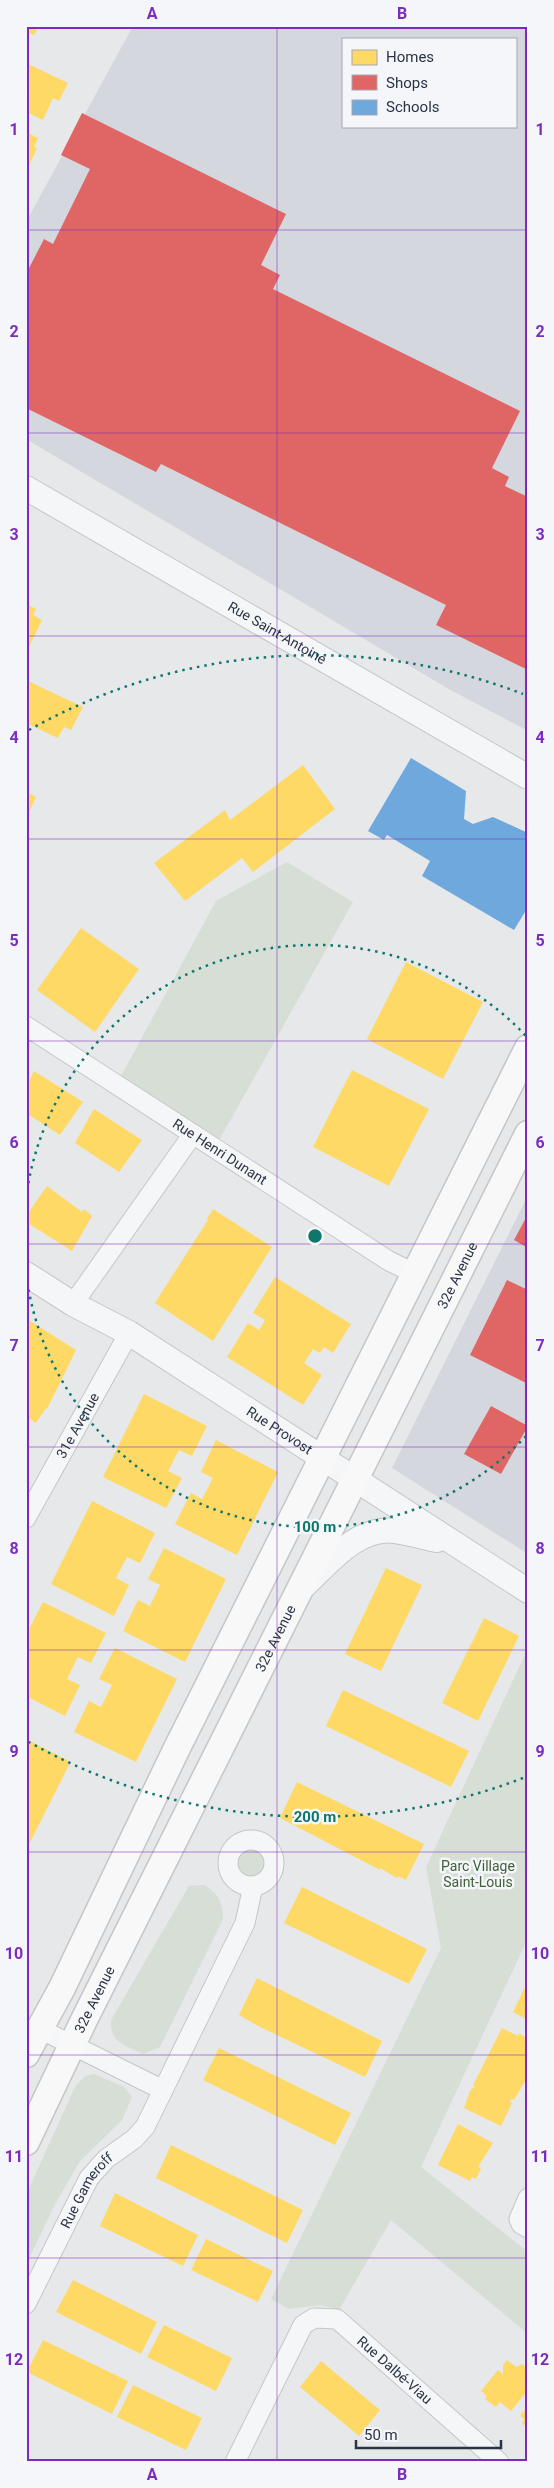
<svg xmlns="http://www.w3.org/2000/svg" width="554" height="2488" viewBox="0 0 554 2488" font-family="Roboto,sans-serif">
<style>
.built{fill:#d4d7dd;fill-rule:evenodd}
.green{fill:#d6ded6}
.homes{fill:#ffd966}
.shops{fill:#e06666}
.schools{fill:#6fa8dc}
.lines{fill:none;stroke-linecap:round;stroke-linejoin:round}
.minor-casing{stroke:#c4c6c8;stroke-width:21}
.tertiary-casing{stroke:#c4c6c8;stroke-width:26}
.secondary-casing{stroke:#c4c6c8;stroke-width:29}
.minor{stroke:#f5f6f7;stroke-width:19}
.tertiary{stroke:#f5f6f7;stroke-width:24}
.secondary{stroke:#f8f8f8;stroke-width:26}
.grid{fill:none;stroke:#7b2cbf;stroke-width:1;stroke-opacity:0.55}
.ring{fill:none;stroke:#0f766e;stroke-width:2.5;stroke-dasharray:2.5 5}
.labels{text-anchor:middle;stroke-width:5;stroke-linejoin:round;paint-order:stroke}
.street-label{font-size:14px;fill:#2b3445;stroke:#f4f6f9}
.park-label{font-size:14px;fill:#3f6138;stroke:#f4f6f9}
.centre{fill:#0f766e;stroke:#f4f6f9;stroke-width:2.5}
.ring-label{font-size:15px;text-anchor:middle;font-weight:bold;fill:#0f766e;stroke:#f4f6f9;stroke-width:5;stroke-linejoin:round;paint-order:stroke}
.neatline{fill:none;stroke:#7b2cbf;stroke-width:2}
.grid-label{font-size:16px;text-anchor:middle;font-weight:bold;fill:#7b2cbf}
</style>
<rect width="100%" height="100%" fill="#e6e8ea"/>
<g class="built">
<path d="M133 26H528V731L447 688 26 439V222ZM343 39H515V126H343Z"/>
<polygon points="528,1195 528,1554 392,1468"/>
</g>
<g class="green">
<polygon points="287,862 353,902 218,1142 120,1078 216,901"/>
<polygon points="528,1648 528,1938 421,2167 528,2252 528,2334 391,2220 339,2310 320,2305 289,2309 271,2299 441,1948 426,1867"/>
<circle cx="251" cy="1863" r="14"/>
<path d="M204 1885C218 1893 223 1903 223 1919L160 2047 143 2054C126 2045 109 2043 111 2020L189 1886Z"/>
<polygon points="94,2074 124,2087 132,2097 122,2120 80,2161 55,2204 26,2265 26,2195 75,2087 85,2076"/>
</g>
<g class="homes">
<polygon points="26,26 39,26 34,35 26,32"/>
<polygon points="26,63 68,83 59,101 53,98 43,120 26,112 26,97 30,90 26,88"/>
<polygon points="26,132 38,138 34,147 37,148 29,166 26,164"/>
<polygon points="26,604 36,609 33,615 42,620 26,653"/>
<polygon points="26,680 83,707 71,730 64,727 58,738 26,723"/>
<polygon points="303,765 335,809 253,872 242,858 185,901 154,863 225,810 230,820"/>
<polygon points="26,792 36,797 26,818"/>
<polygon points="81,928 139,969 95,1032 37,990"/>
<polygon points="406,962 483,1002 443,1079 367,1039"/>
<polygon points="352,1070 429,1109 389,1186 313,1147"/>
<polygon points="34,1071 83,1102 60,1135 26,1113 26,1087"/>
<polygon points="94,1109 142,1140 119,1172 75,1143"/>
<polygon points="47,1186 82,1212 84,1209 92,1216 72,1251 26,1222 26,1216"/>
<polygon points="213,1209 272,1247 213,1341 155,1303 208,1220 207,1219"/>
<polygon points="275,1277 351,1324 333,1353 324,1347 320,1353 313,1349 304,1363 322,1375 303,1405 227,1357 248,1323 259,1330 265,1320 253,1313"/>
<polygon points="27,1319 76,1350 47,1409 46,1408 36,1423 26,1416"/>
<polygon points="144,1394 207,1426 192,1456 179,1450 168,1471 182,1478 166,1508 103,1477"/>
<polygon points="216,1440 278,1472 237,1555 175,1524 191,1493 202,1499 213,1478 201,1472"/>
<polygon points="92,1501 155,1533 140,1563 127,1557 116,1578 129,1585 114,1616 51,1584"/>
<polygon points="164,1548 226,1579 185,1662 123,1631 138,1600 150,1606 160,1585 148,1579"/>
<polygon points="386,1568 422,1585 381,1671 345,1654"/>
<polygon points="43,1602 106,1633 91,1663 78,1657 67,1679 80,1685 65,1716 26,1696 26,1635"/>
<polygon points="484,1618 519,1636 478,1721 442,1703"/>
<polygon points="115,1648 177,1679 136,1762 74,1732 89,1701 101,1707 112,1685 99,1679"/>
<polygon points="343,1690 469,1751 451,1787 326,1726"/>
<polygon points="26,1739 67,1760 69,1765 26,1850"/>
<polygon points="297,1782 424,1844 406,1880 398,1876 397,1878 380,1868 380,1870 280,1818"/>
<polygon points="302,1887 427,1949 409,1984 284,1923"/>
<polygon points="257,1978 382,2041 365,2077 258,2026 239,2015"/>
<polygon points="528,1981 528,2020 513,2012"/>
<polygon points="502,2028 518,2036 519,2033 528,2039 528,2076 514,2100 511,2099 510,2102 512,2103 501,2126 464,2108 470,2091 475,2086 473,2085"/>
<polygon points="219,2048 351,2113 335,2145 203,2080"/>
<polygon points="458,2124 493,2143 478,2167 481,2168 476,2179 472,2177 470,2181 438,2165"/>
<polygon points="171,2145 303,2210 287,2243 156,2178"/>
<polygon points="115,2193 198,2235 183,2266 100,2226"/>
<polygon points="206,2239 273,2271 258,2302 191,2270"/>
<polygon points="73,2280 157,2322 141,2354 56,2312"/>
<polygon points="164,2325 232,2358 216,2391 147,2357"/>
<polygon points="43,2340 128,2381 112,2414 27,2372"/>
<polygon points="507,2360 516,2367 522,2364 528,2369 528,2378 524,2382 528,2385 528,2390 511,2411 500,2402 496,2407 485,2399 487,2396 481,2391 498,2370 503,2374 503,2365"/>
<polygon points="321,2361 380,2410 359,2436 300,2387"/>
<polygon points="133,2385 202,2418 186,2450 117,2417"/>
<polygon points="528,2406 528,2428 522,2423 524,2419 520,2416"/>
</g>
<g class="shops">
<polygon points="82,113 286,214 261,265 280,275 273,289 520,411 492,468 509,477 505,486 528,497 528,670 436,625 446,605 161,464 156,472 26,408 26,274 44,239 53,244 90,169 61,155"/>
<polygon points="528,1214 528,1248 514,1240"/>
<polygon points="507,1280 528,1290 528,1384 470,1355"/>
<polygon points="491,1406 528,1426 501,1474 464,1454"/>
</g>
<polygon class="schools" points="411,758 466,791 464,819 473,824 493,817 528,833 528,907 514,930 422,876 430,861 387,835 384,840 368,831"/>
<g class="lines">
<defs>
<g id="minor">
<path id="s1" d="M26 1026 389 1261 416 1274"/>
<polyline points="73,1304 193,1134"/>
<path id="s2" d="M26 1518 129 1333"/>
<circle cx="251" cy="1863" r="23"/>
<polyline points="40,2029 163,2090"/>
<polyline points="528,2198 519,2219 521,2224 528,2228"/>
<path id="s3" d="M26 2304 89 2178 106 2159 134 2139 145 2127 245 1923 253 1886"/>
<path id="s4" d="M235 2462 303 2325 314 2318 337 2319 499 2462"/>
</g>
<g id="tertiary">
<path id="s5" d="M26 488 528 777"/>
<path id="s6" d="M26 1274 73 1304 129 1333 528 1591"/>
<path d="M303 1587C328 1564 357 1526 395 1531 409 1533 423 1537 437 1540"/>
</g>
<g id="secondary">
<polyline points="26,2054 62,1988 176,1750 528,1048"/>
<path id="s7" d="M26 2142 84 2020 528 1134"/>
</g>
</defs>
<use href="#minor" class="minor-casing"/>
<use href="#tertiary" class="tertiary-casing"/>
<use href="#secondary" class="secondary-casing"/>
<use href="#minor" class="minor"/>
<use href="#tertiary" class="tertiary"/>
<use href="#secondary" class="secondary"/>
</g>
<path class="grid" d="M277 26V2462M26 230H528M26 433H528M26 636H528M26 839H528M26 1041H528M26 1244H528M26 1447H528M26 1650H528M26 1852H528M26 2055H528M26 2258H528"/>
<g class="ring">
<path d="M526 1436A291 291 0 0 1 26 1274M26 1198A291 291 0 0 1 526 1036"/>
<path d="M523 1778A581 581 0 0 1 29 1742M29 730A581 581 0 0 1 523 694"/>
</g>
<g class="labels">
<g class="street-label">
<text dy="5" stroke="none"><textPath href="#s5" startOffset="290">Rue Saint-Antoine</textPath></text>
<text dy="5" stroke="none"><textPath href="#s1" startOffset="231">Rue Henri Dunant</textPath></text>
<text dy="5" stroke="none"><textPath href="#s7" startOffset="968">32e Avenue</textPath></text>
<text dy="5" stroke="none"><textPath href="#s2" startOffset="106">31e Avenue</textPath></text>
<text dy="5" stroke="none"><textPath href="#s6" startOffset="298">Rue Provost</textPath></text>
<text dy="5" stroke="none"><textPath href="#s7" startOffset="562">32e Avenue</textPath></text>
<text dy="5" stroke="none"><textPath href="#s7" startOffset="158">32e Avenue</textPath></text>
<text dy="5" stroke="none"><textPath href="#s3" startOffset="129">Rue Gameroff</textPath></text>
<text dy="5" stroke="none"><textPath href="#s4" startOffset="266">Rue Dalbé-Viau</textPath></text>
</g>
<g class="park-label">
<text x="478" y="1871">Parc Village<tspan x="478" dy="16">Saint-Louis</tspan></text>
</g>
</g>
<circle cx="315" cy="1236" r="8" class="centre"/>
<g class="ring-label">
<text x="315" y="1532">100 m</text>
<text x="315" y="1822">200 m</text>
</g>
<rect width="554" height="2488" fill="none" stroke="#f4f6f9" stroke-width="55"/>
<rect x="342" y="38" width="175" height="90" fill="#f4f6f9" stroke="#a4a8b1"/>
<rect x="352" y="50" width="25" height="15" fill="#ffd966" stroke="#a4a8b1"/>
<text x="386" y="62" font-size="15" fill="#2b3445">Homes</text>
<rect x="352" y="75" width="25" height="15" fill="#e06666" stroke="#a4a8b1"/>
<text x="386" y="88" font-size="15" fill="#2b3445">Shops</text>
<rect x="352" y="100" width="25" height="15" fill="#6fa8dc" stroke="#a4a8b1"/>
<text x="386" y="112" font-size="15" fill="#2b3445">Schools</text>
<path d="M356 2440v8h145v-8" fill="none" stroke="#2b3445" stroke-width="2.5"/>
<text x="364" y="2440" font-size="15" fill="#2b3445" stroke="#f4f6f9" stroke-width="4" paint-order="stroke">50 m</text>
<rect x="28" y="28" width="498" height="2432" class="neatline"/>
<g class="grid-label">
<text x="152" y="19">A</text>
<text x="402" y="19">B</text>
<text x="14" y="135">1</text>
<text x="540" y="135">1</text>
<text x="14" y="337">2</text>
<text x="540" y="337">2</text>
<text x="14" y="540">3</text>
<text x="540" y="540">3</text>
<text x="14" y="743">4</text>
<text x="540" y="743">4</text>
<text x="14" y="946">5</text>
<text x="540" y="946">5</text>
<text x="14" y="1148">6</text>
<text x="540" y="1148">6</text>
<text x="14" y="1351">7</text>
<text x="540" y="1351">7</text>
<text x="14" y="1554">8</text>
<text x="540" y="1554">8</text>
<text x="14" y="1757">9</text>
<text x="540" y="1757">9</text>
<text x="14" y="1959">10</text>
<text x="540" y="1959">10</text>
<text x="14" y="2162">11</text>
<text x="540" y="2162">11</text>
<text x="14" y="2365">12</text>
<text x="540" y="2365">12</text>
<text x="152" y="2480">A</text>
<text x="402" y="2480">B</text>
</g>
</svg>
